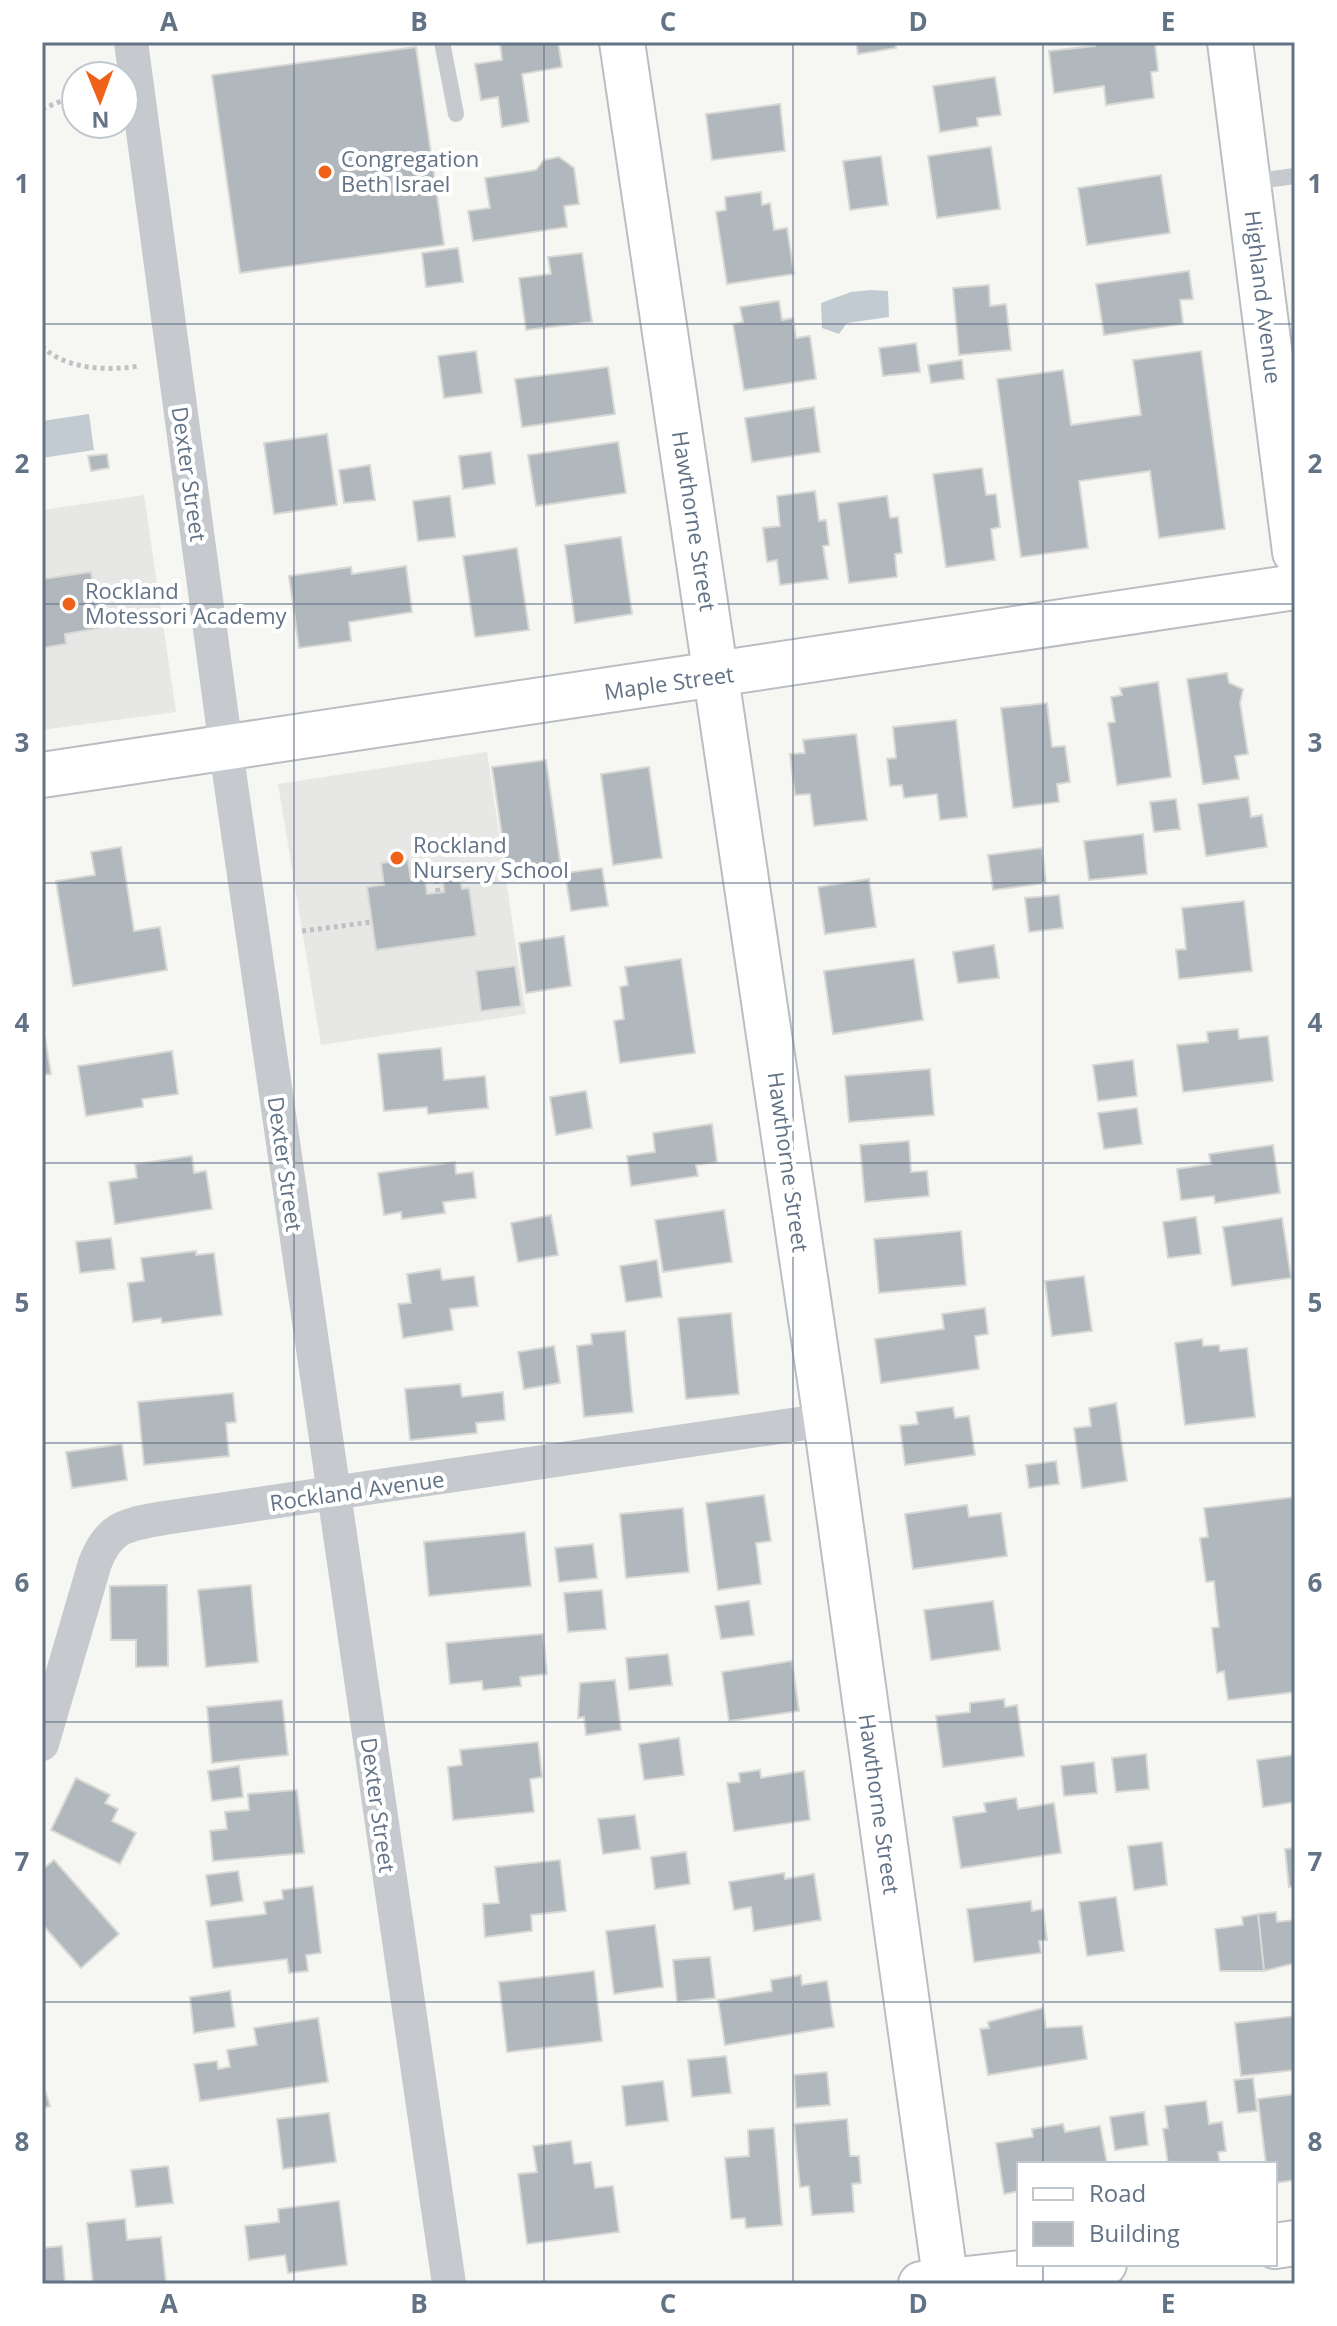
<svg xmlns="http://www.w3.org/2000/svg" width="1337" height="2326" viewBox="0 0 1337 2326" font-family="'Open Sans',sans-serif">
<style>
.built{fill:#e7e8e6}
.water{fill:#c2cbd1}
.building{fill:#b0b7bd;stroke:#d8d8d5;stroke-width:2}
.lines{fill:none;stroke-linecap:round;stroke-linejoin:round}
.secondary-casing{stroke:#babec3;stroke-width:48}
.path{stroke:#bfc1c4;stroke-width:5;stroke-dasharray:4 4;stroke-linecap:butt}
.lane{stroke:#c6c9cd;stroke-width:16}
.street{stroke:#c6c9cd;stroke-width:34}
.secondary{stroke:#fff;stroke-width:44}
.grid{fill:none;stroke:#637386;stroke-width:2;stroke-opacity:0.55}
.poi-dot{fill:#f0611a;stroke:#fff;stroke-width:3}
.labels{text-anchor:middle;stroke-width:8;stroke-linejoin:round;paint-order:stroke}
.poi-label{font-size:22px;fill:#637386;stroke:#fff;text-anchor:start}
.street-label{font-size:22px;fill:#637386;stroke:#fff}
.neatline{fill:none;stroke:#637386;stroke-width:3}
.grid-label{font-size:26px;text-anchor:middle;font-weight:bold;fill:#637386}
</style>
<rect width="100%" height="100%" fill="#f6f7f3"/>
<g class="built">
<polygon points="144,495 176,712 42,730 42,510"/>
<polygon points="487,752 526,1014 321,1045 278,784"/>
</g>
<g class="water">
<polygon points="871,290 888,291 889,317 847,323 839,334 822,328 821,303 851,292"/>
<polygon points="89,414 94,450 42,458 42,421"/>
</g>
<g class="building">
<polygon points="500,42 558,42 562,67 522,74 529,122 502,127 498,97 481,100 475,64 502,60"/>
<polygon points="856,42 895,42 896,48 858,54"/>
<polygon points="1095,42 1155,44 1158,71 1151,72 1154,98 1106,105 1104,86 1054,93 1049,51 1095,46"/>
<polygon points="416,47 444,245 240,273 212,75"/>
<polygon points="995,77 1001,115 977,118 978,126 940,132 933,86"/>
<polygon points="780,104 785,151 712,160 706,114"/>
<polygon points="991,147 1000,209 937,218 928,156"/>
<polygon points="881,156 888,205 850,210 843,161"/>
<polygon points="559,157 574,168 579,204 564,206 567,227 473,241 468,211 490,208 485,178 536,170 544,160"/>
<polygon points="1161,175 1170,233 1087,245 1078,188"/>
<polygon points="761,192 762,205 770,203 774,230 787,228 794,274 727,284 716,212 726,210 725,197"/>
<polygon points="458,248 463,282 426,287 422,253"/>
<polygon points="582,253 592,322 526,330 519,278 551,274 548,257"/>
<polygon points="1189,271 1193,299 1180,300 1183,324 1104,335 1096,284"/>
<polygon points="989,285 990,306 1006,304 1011,350 959,355 953,288"/>
<polygon points="779,301 782,320 793,318 796,338 810,336 816,379 744,390 733,324 743,322 740,307"/>
<polygon points="916,343 920,372 883,376 879,348"/>
<polygon points="476,351 482,393 444,398 438,356"/>
<polygon points="1201,351 1225,529 1159,538 1150,471 1079,481 1088,548 1021,557 997,379 1063,370 1071,425 1141,415 1133,360"/>
<polygon points="962,360 964,379 931,383 928,365"/>
<polygon points="608,367 615,414 522,427 515,379"/>
<polygon points="814,407 820,452 752,462 745,418"/>
<polygon points="327,434 337,505 274,514 264,443"/>
<polygon points="618,442 626,493 536,506 528,455"/>
<polygon points="491,452 495,484 463,489 459,456"/>
<polygon points="107,454 109,468 91,471 88,456"/>
<polygon points="370,465 375,500 344,503 339,470"/>
<polygon points="982,468 986,495 996,494 1000,527 991,529 995,560 946,567 933,474"/>
<polygon points="815,491 819,521 826,520 829,545 823,546 828,579 780,585 777,560 767,562 763,528 780,526 777,496"/>
<polygon points="450,496 455,537 418,541 413,501"/>
<polygon points="887,496 890,518 898,517 902,553 895,554 897,577 849,583 838,503"/>
<polygon points="621,537 632,614 575,623 565,545"/>
<polygon points="517,548 529,630 475,637 463,556"/>
<polygon points="406,566 412,612 349,622 351,641 299,648 289,576 351,567 352,574"/>
<polygon points="91,572 100,628 65,634 66,644 42,648 42,579"/>
<polygon points="1227,673 1229,683 1243,689 1240,703 1248,754 1235,756 1239,779 1203,784 1187,679"/>
<polygon points="1158,682 1171,777 1117,785 1108,723 1115,722 1111,697 1122,695 1120,688"/>
<polygon points="1047,703 1052,747 1065,746 1070,782 1057,784 1059,802 1013,808 1001,708"/>
<polygon points="956,720 967,817 940,820 937,794 904,798 902,785 890,786 887,759 896,758 893,727"/>
<polygon points="856,734 867,820 814,826 810,794 795,795 790,754 805,753 803,740"/>
<polygon points="546,760 561,869 508,877 492,767"/>
<polygon points="649,767 662,858 613,865 601,774"/>
<polygon points="1248,797 1251,817 1262,815 1267,847 1206,856 1198,804"/>
<polygon points="1176,799 1180,829 1154,832 1150,802"/>
<polygon points="1143,834 1147,874 1089,880 1084,841"/>
<polygon points="121,847 134,931 160,927 167,970 73,986 56,881 95,875 91,852"/>
<polygon points="1042,848 1046,883 993,890 988,855"/>
<polygon points="408,860 411,880 425,878 427,894 444,892 443,880 460,878 462,889 469,888 476,936 376,950 367,887 384,885 381,863"/>
<polygon points="602,868 608,906 571,911 565,873"/>
<polygon points="869,879 876,927 825,934 818,887"/>
<polygon points="1059,895 1063,928 1029,932 1025,898"/>
<polygon points="1244,901 1252,971 1179,979 1176,950 1186,949 1182,908"/>
<polygon points="564,936 571,986 526,993 519,943"/>
<polygon points="994,945 999,978 958,983 953,952"/>
<polygon points="681,959 695,1053 620,1063 614,1021 624,1019 620,987 628,985 625,967"/>
<polygon points="914,959 923,1020 833,1034 824,971"/>
<polygon points="515,966 521,1006 481,1011 476,971"/>
<polygon points="1238,1029 1239,1039 1268,1036 1273,1081 1183,1092 1177,1045 1208,1042 1207,1032"/>
<polygon points="42,1038 45,1038 51,1074 42,1075"/>
<polygon points="441,1048 444,1080 485,1076 488,1108 428,1114 427,1107 384,1111 378,1054"/>
<polygon points="172,1051 178,1094 142,1099 143,1107 86,1116 78,1066"/>
<polygon points="1133,1060 1137,1096 1098,1101 1093,1065"/>
<polygon points="930,1069 934,1115 849,1122 845,1076"/>
<polygon points="586,1091 592,1128 556,1135 550,1097"/>
<polygon points="1137,1108 1142,1144 1104,1149 1098,1113"/>
<polygon points="712,1124 717,1162 696,1165 698,1176 631,1186 627,1156 655,1152 653,1133"/>
<polygon points="909,1141 911,1172 927,1171 929,1196 865,1202 860,1145"/>
<polygon points="1273,1145 1280,1193 1215,1203 1214,1196 1181,1200 1177,1169 1211,1164 1209,1154"/>
<polygon points="192,1156 194,1173 206,1171 212,1209 115,1224 109,1182 137,1178 135,1164"/>
<polygon points="455,1162 456,1174 473,1172 476,1198 443,1202 445,1213 402,1219 401,1212 384,1215 378,1173"/>
<polygon points="724,1210 732,1262 663,1272 655,1220"/>
<polygon points="551,1215 558,1255 518,1262 511,1223"/>
<polygon points="1196,1217 1201,1254 1168,1258 1163,1222"/>
<polygon points="1282,1218 1291,1278 1232,1286 1223,1227"/>
<polygon points="961,1231 966,1285 879,1293 874,1239"/>
<polygon points="111,1238 115,1269 80,1273 76,1242"/>
<polygon points="196,1251 196,1255 214,1253 222,1315 162,1323 161,1318 133,1322 128,1283 144,1281 141,1258"/>
<polygon points="657,1260 662,1297 626,1302 620,1266"/>
<polygon points="440,1269 442,1280 474,1276 478,1306 450,1309 453,1330 403,1338 398,1304 411,1303 407,1274"/>
<polygon points="1084,1276 1092,1331 1052,1336 1045,1281"/>
<polygon points="985,1308 988,1334 975,1336 979,1369 881,1383 875,1339 944,1329 942,1314"/>
<polygon points="731,1313 739,1394 686,1399 678,1318"/>
<polygon points="625,1331 633,1412 584,1417 577,1346 592,1344 591,1334"/>
<polygon points="1202,1339 1203,1346 1219,1345 1220,1351 1247,1348 1255,1417 1185,1425 1175,1343"/>
<polygon points="554,1346 560,1383 524,1389 518,1352"/>
<polygon points="460,1384 462,1397 503,1392 505,1420 476,1423 477,1433 410,1440 405,1389"/>
<polygon points="233,1393 236,1422 226,1423 229,1456 144,1465 138,1402"/>
<polygon points="1116,1403 1127,1481 1082,1488 1074,1428 1091,1426 1089,1408"/>
<polygon points="953,1407 955,1418 969,1416 975,1455 905,1465 900,1426 918,1424 916,1412"/>
<polygon points="122,1444 127,1480 72,1488 66,1452"/>
<polygon points="1056,1461 1059,1484 1029,1488 1026,1465"/>
<polygon points="764,1495 771,1541 756,1543 761,1584 718,1590 706,1503"/>
<polygon points="1295,1497 1295,1692 1228,1700 1224,1671 1217,1673 1212,1628 1219,1627 1214,1581 1206,1582 1200,1538 1208,1537 1204,1508"/>
<polygon points="967,1505 969,1517 1001,1513 1007,1556 913,1569 905,1514"/>
<polygon points="683,1508 689,1572 626,1578 620,1514"/>
<polygon points="525,1532 531,1586 429,1596 424,1542"/>
<polygon points="593,1544 597,1578 559,1582 555,1548"/>
<polygon points="167,1585 168,1666 136,1667 136,1640 111,1640 110,1586"/>
<polygon points="251,1585 258,1662 206,1667 198,1590"/>
<polygon points="602,1590 606,1629 568,1632 564,1593"/>
<polygon points="749,1601 754,1635 721,1639 715,1606"/>
<polygon points="993,1601 1000,1650 931,1660 924,1610"/>
<polygon points="543,1634 547,1674 520,1677 521,1686 483,1690 482,1681 450,1684 446,1643"/>
<polygon points="668,1654 672,1685 629,1690 626,1658"/>
<polygon points="792,1661 799,1711 729,1721 722,1672"/>
<polygon points="615,1680 621,1730 586,1735 584,1717 578,1718 580,1683"/>
<polygon points="1004,1699 1005,1707 1017,1705 1024,1756 943,1767 936,1716 970,1712 970,1703"/>
<polygon points="282,1700 288,1755 212,1763 207,1707"/>
<polygon points="679,1738 684,1775 644,1780 639,1744"/>
<polygon points="538,1742 542,1777 530,1779 534,1812 453,1820 448,1767 462,1765 460,1750"/>
<polygon points="1146,1754 1149,1789 1116,1792 1112,1758"/>
<polygon points="1295,1755 1295,1802 1263,1807 1257,1760"/>
<polygon points="1094,1762 1097,1793 1064,1796 1061,1766"/>
<polygon points="239,1766 243,1797 212,1801 208,1771"/>
<polygon points="760,1770 761,1778 804,1771 810,1820 734,1831 727,1783 740,1782 739,1773"/>
<polygon points="76,1778 110,1795 105,1803 118,1809 112,1821 136,1833 120,1864 51,1830"/>
<polygon points="297,1790 304,1853 213,1861 210,1831 227,1829 225,1812 249,1810 248,1794"/>
<polygon points="1016,1798 1018,1809 1054,1803 1061,1853 961,1868 953,1817 986,1812 984,1803"/>
<polygon points="635,1815 640,1849 603,1854 598,1819"/>
<polygon points="1162,1842 1167,1885 1134,1890 1128,1846"/>
<polygon points="1295,1848 1295,1886 1289,1887 1285,1849"/>
<polygon points="686,1852 690,1884 655,1889 651,1857"/>
<polygon points="54,1860 119,1934 81,1968 42,1924 42,1870"/>
<polygon points="560,1860 566,1911 531,1915 532,1931 485,1937 483,1904 499,1903 495,1867"/>
<polygon points="238,1871 243,1901 211,1906 206,1875"/>
<polygon points="784,1873 785,1879 814,1874 821,1920 754,1931 751,1907 734,1910 729,1882"/>
<polygon points="313,1886 321,1953 306,1955 308,1971 289,1973 287,1959 213,1968 206,1921 266,1914 264,1902 283,1899 282,1890"/>
<polygon points="1116,1897 1124,1951 1087,1956 1079,1902"/>
<polygon points="1031,1901 1032,1911 1043,1909 1047,1940 1039,1941 1041,1953 974,1962 967,1909"/>
<polygon points="1276,1912 1277,1922 1295,1920 1295,1963 1264,1971 1258,1914"/>
<polygon points="1258,1914 1264,1971 1220,1971 1215,1929 1243,1925 1242,1917"/>
<polygon points="655,1925 663,1987 614,1994 606,1931"/>
<polygon points="710,1957 715,1998 677,2002 673,1960"/>
<polygon points="594,1971 602,2041 507,2052 499,1982"/>
<polygon points="801,1975 802,1985 827,1981 834,2027 725,2045 718,2000 772,1991 771,1980"/>
<polygon points="230,1991 235,2027 194,2033 190,1997"/>
<polygon points="1043,2008 1046,2028 1082,2026 1087,2059 988,2075 980,2029 989,2028 988,2022"/>
<polygon points="1295,2016 1295,2070 1241,2076 1235,2023"/>
<polygon points="318,2018 328,2082 200,2101 194,2064 217,2061 218,2069 230,2067 227,2050 257,2045 254,2028"/>
<polygon points="726,2056 731,2093 692,2097 688,2060"/>
<polygon points="827,2072 830,2105 796,2108 794,2075"/>
<polygon points="1253,2078 1257,2111 1238,2113 1234,2080"/>
<polygon points="42,2081 50,2106 42,2109"/>
<polygon points="663,2081 668,2121 626,2126 622,2086"/>
<polygon points="1295,2094 1295,2180 1275,2183 1275,2164 1266,2164 1258,2099"/>
<polygon points="1206,2101 1209,2124 1222,2122 1226,2151 1218,2152 1220,2164 1168,2164 1163,2129 1168,2128 1165,2106"/>
<polygon points="1144,2112 1148,2145 1115,2150 1110,2117"/>
<polygon points="329,2113 336,2162 283,2169 277,2119"/>
<polygon points="847,2119 850,2156 859,2156 861,2183 852,2184 854,2212 812,2215 809,2186 800,2187 794,2124"/>
<polygon points="1063,2124 1065,2132 1100,2126 1107,2164 1019,2164 1019,2191 1004,2194 996,2143 1033,2137 1032,2129"/>
<polygon points="774,2128 782,2225 746,2228 745,2218 731,2219 725,2158 749,2156 748,2130"/>
<polygon points="571,2141 574,2164 591,2162 595,2188 613,2186 619,2232 527,2244 518,2174 537,2172 533,2146"/>
<polygon points="168,2166 173,2203 136,2207 131,2170"/>
<polygon points="339,2201 347,2265 288,2273 285,2255 249,2260 245,2226 279,2222 278,2209"/>
<polygon points="125,2219 127,2240 161,2237 166,2284 93,2284 87,2223"/>
<polygon points="62,2246 65,2284 42,2284 42,2248"/>
</g>
<g class="lines">
<defs>
<g id="secondary">
<polyline points="622,42 826,1420 946,2284"/>
<polyline points="1230,42 1295,552"/>
<polyline points="42,775 1295,587"/>
<polyline points="1275,2246 1295,2243"/>
<polyline points="921,2284 1104,2264"/>
</g>
</defs>
<use href="#secondary" class="secondary-casing"/>
<g class="path">
<polyline points="42,109 76,95"/>
<path d="M42 346C65 370 109 371 139 366"/>
<polyline points="438,892 435,868 470,864"/>
<polyline points="302,931 372,922"/>
</g>
<g class="lane">
<polyline points="442,42 456,114"/>
<polyline points="1250,182 1295,176"/>
</g>
<g class="street">
<polyline points="131,42 231,785 449,2284"/>
<path d="M42 1744 95 1563C110 1525 127 1525 164 1518L826 1420"/>
</g>
<use href="#secondary" class="secondary"/>
</g>
<path class="grid" d="M294 42V2284M544 42V2284M793 42V2284M1043 42V2164M42 324H1295M42 604H1295M42 883H1295M42 1163H1295M42 1443H1295M42 1722H1295M42 2002H1295M1043 2264V2284"/>
<g class="poi-dot">
<circle cx="325" cy="172" r="8"/>
<circle cx="69" cy="604" r="8"/>
<circle cx="397" cy="858" r="8"/>
</g>
<g class="labels">
<g class="poi-label">
<text x="341" y="167">Congregation<tspan x="341" dy="25">Beth Israel</tspan></text>
<text x="85" y="599">Rockland<tspan x="85" dy="25">Motessori Academy</tspan></text>
<text x="413" y="853">Rockland<tspan x="413" dy="25">Nursery School</tspan></text>
</g>
<g class="street-label">
<text transform="translate(1263 297) rotate(83)" y="8">Highland Avenue</text>
<text transform="translate(189 474) rotate(82)" y="8">Dexter Street</text>
<text transform="translate(694 521) rotate(81)" y="8">Hawthorne Street</text>
<text transform="translate(669 683) rotate(-8)" y="8">Maple Street</text>
<text transform="translate(788 1162) rotate(82)" y="8">Hawthorne Street</text>
<text transform="translate(285 1164) rotate(82)" y="8">Dexter Street</text>
<text transform="translate(357 1491) rotate(-8)" y="8">Rockland Avenue</text>
<text transform="translate(879 1804) rotate(82)" y="8">Hawthorne Street</text>
<text transform="translate(378 1805) rotate(82)" y="8">Dexter Street</text>
</g>
</g>
<rect width="1337" height="2326" fill="none" stroke="#ffffff" stroke-width="88"/>
<rect x="1017" y="2162" width="260" height="104" fill="#ffffff" stroke="#c1c7cf" stroke-width="2"/>
<rect x="1033" y="2188" width="40" height="12" fill="#ffffff" stroke="#c1c7cf" stroke-width="2"/>
<text x="1089" y="2202" font-size="24" fill="#637386">Road</text>
<rect x="1033" y="2222" width="40" height="24" fill="#b0b7bd" stroke="#c1c7cf" stroke-width="2"/>
<text x="1089" y="2242" font-size="24" fill="#637386">Building</text>
<g transform="translate(100 100) rotate(179)"><circle r="38" fill="#ffffff" stroke="#c1c7cf" stroke-width="2"/>
<path d="M0-6L14 30L0 20L-14 30Z" fill="#f0611a"/>
<text y="-12" font-size="22" font-weight="bold" text-anchor="middle" fill="#637386">N</text>
</g>
<rect x="44" y="44" width="1249" height="2238" class="neatline"/>
<g class="grid-label">
<text x="169" y="31">A</text>
<text x="419" y="31">B</text>
<text x="668" y="31">C</text>
<text x="918" y="31">D</text>
<text x="1168" y="31">E</text>
<text x="22" y="193">1</text>
<text x="1315" y="193">1</text>
<text x="22" y="473">2</text>
<text x="1315" y="473">2</text>
<text x="22" y="752">3</text>
<text x="1315" y="752">3</text>
<text x="22" y="1032">4</text>
<text x="1315" y="1032">4</text>
<text x="22" y="1312">5</text>
<text x="1315" y="1312">5</text>
<text x="22" y="1592">6</text>
<text x="1315" y="1592">6</text>
<text x="22" y="1871">7</text>
<text x="1315" y="1871">7</text>
<text x="22" y="2151">8</text>
<text x="1315" y="2151">8</text>
<text x="169" y="2313">A</text>
<text x="419" y="2313">B</text>
<text x="668" y="2313">C</text>
<text x="918" y="2313">D</text>
<text x="1168" y="2313">E</text>
</g>
</svg>
